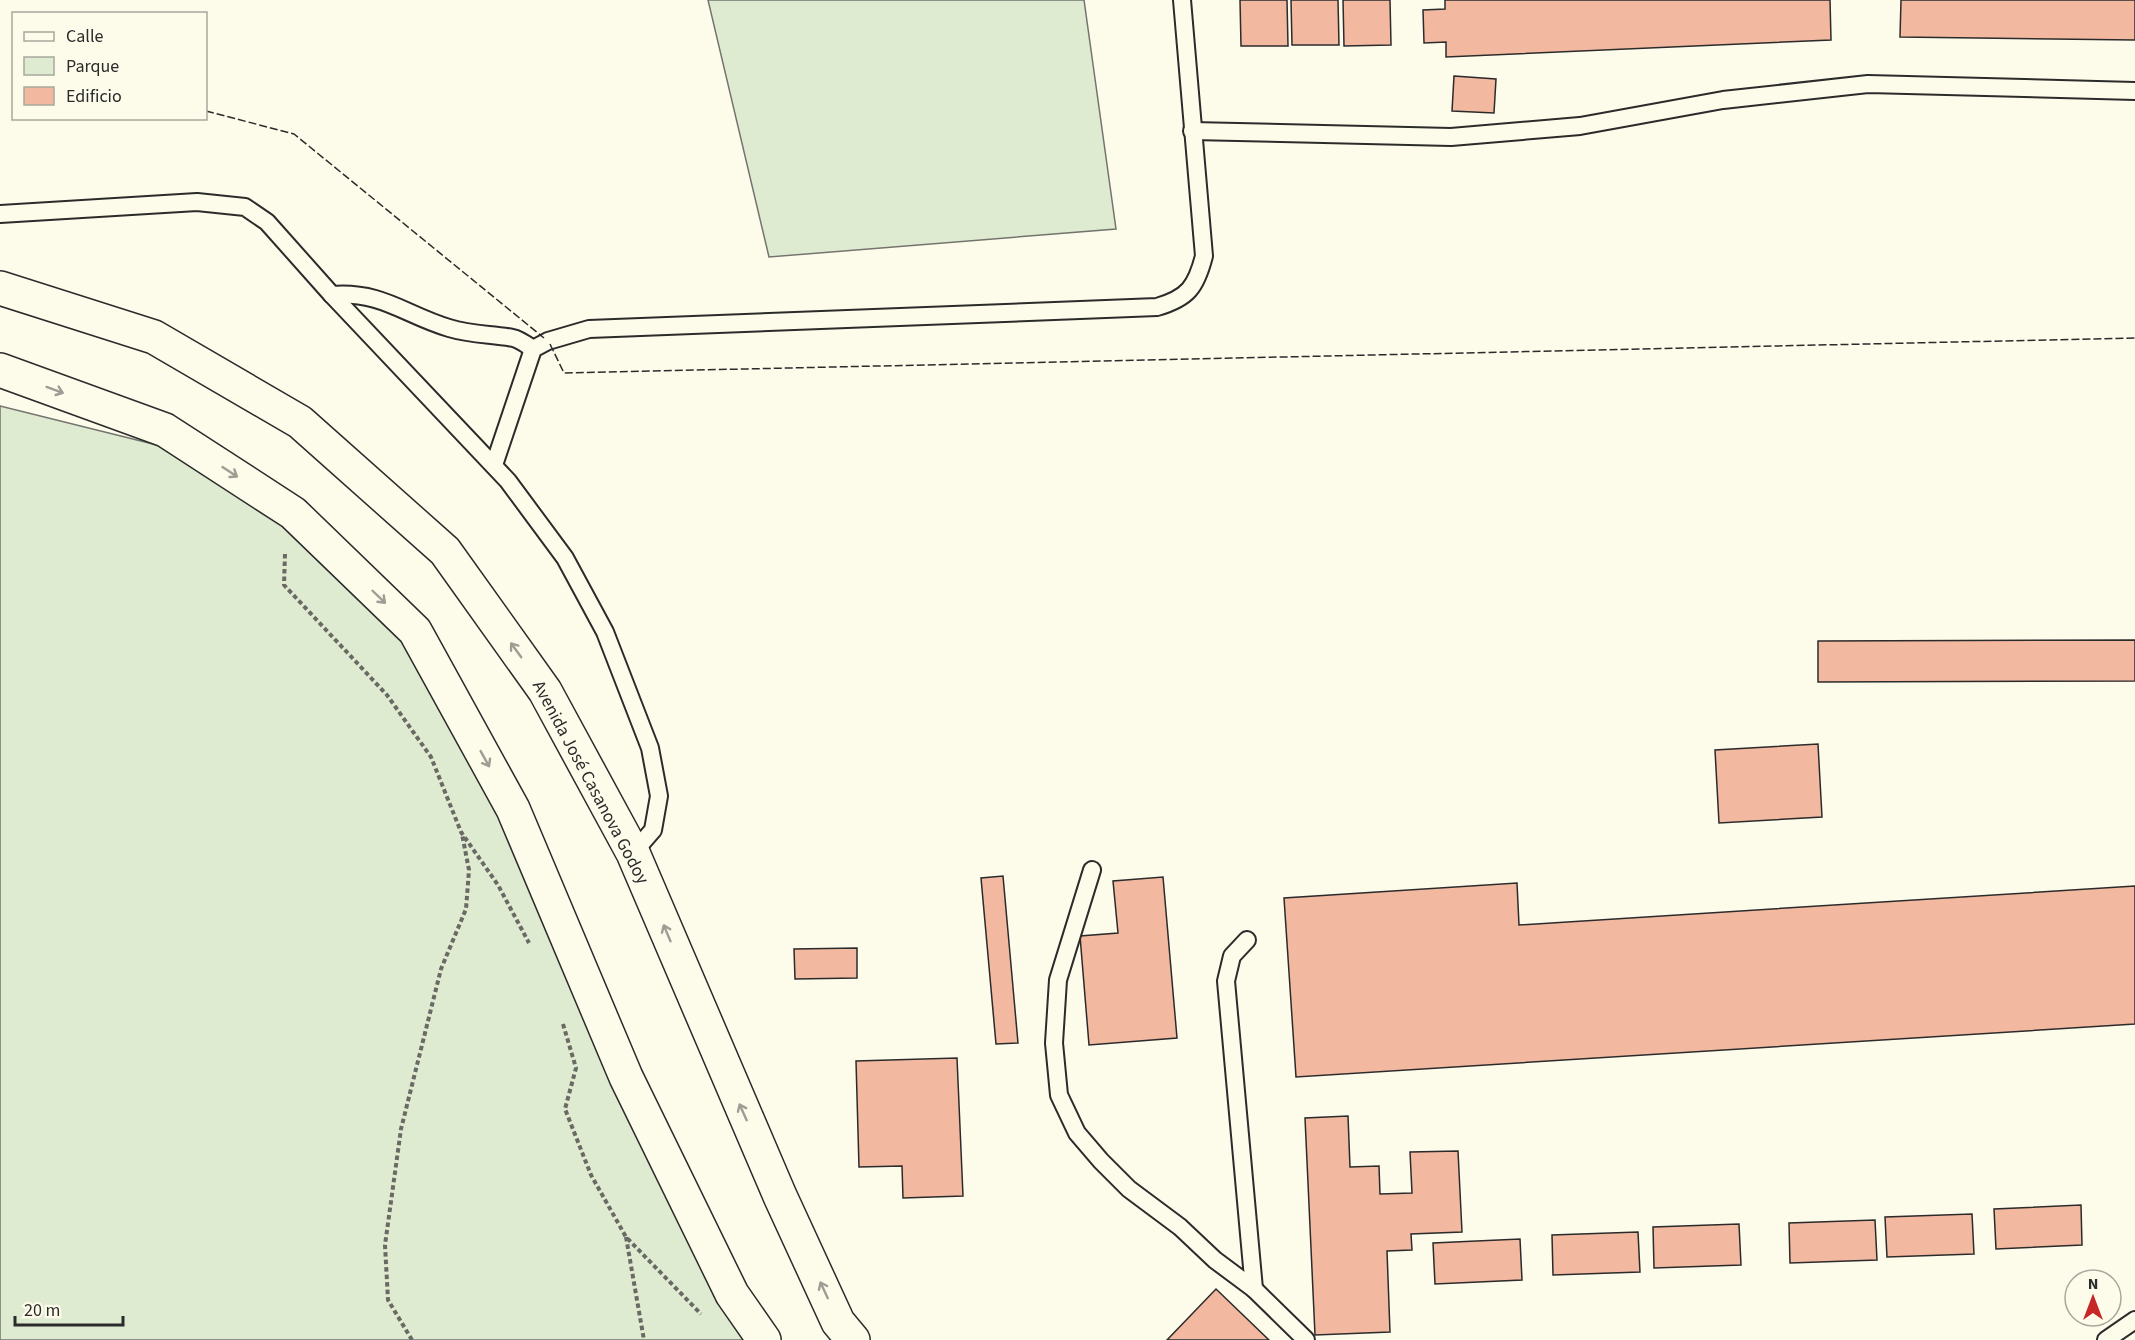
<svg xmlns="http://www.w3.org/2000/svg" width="2135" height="1340" viewBox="0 0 2135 1340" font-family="'Source Sans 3',sans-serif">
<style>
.green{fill:#deebd1;stroke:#74746e;stroke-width:1.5}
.building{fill:#f2b8a0;stroke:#2b2b2b;stroke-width:1.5}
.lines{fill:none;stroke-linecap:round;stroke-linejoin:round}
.lane-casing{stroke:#2b2b2b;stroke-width:20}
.secondary-casing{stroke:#2b2b2b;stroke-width:36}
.path{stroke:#6a6964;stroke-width:4;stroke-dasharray:4.5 3;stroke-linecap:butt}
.lane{stroke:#fdfbea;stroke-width:16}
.secondary{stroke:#fdfbea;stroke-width:33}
.fence{stroke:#2b2b2b;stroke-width:1.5;stroke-dasharray:8 3;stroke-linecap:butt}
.oneway{stroke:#9e9d94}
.labels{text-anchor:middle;stroke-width:4.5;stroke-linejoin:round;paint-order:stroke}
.street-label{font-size:18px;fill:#2b2b2b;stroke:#fdfbea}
</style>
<rect width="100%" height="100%" fill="#fdfbea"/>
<g class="green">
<polygon points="708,0 1084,0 1116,229 769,257"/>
<polygon points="0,406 157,445 293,513 415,631 767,1340 0,1340"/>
</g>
<g class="building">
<polygon points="1240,0 1287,0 1288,46 1241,46"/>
<polygon points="1291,0 1338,0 1339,45 1292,45"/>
<polygon points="1343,0 1390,0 1391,45 1344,46"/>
<polygon points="1445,0 1830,0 1831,40 1446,57 1446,42 1424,43 1423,10 1445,9"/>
<polygon points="1901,0 2135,0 2135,40 1900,37"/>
<polygon points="1454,76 1496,79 1494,113 1452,111"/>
<polygon points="2135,640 2135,681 1818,682 1818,641"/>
<polygon points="1818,744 1822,817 1719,823 1715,750"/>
<polygon points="1003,876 1018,1043 996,1044 981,878"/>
<polygon points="1163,877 1177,1038 1089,1045 1080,936 1118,933 1113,881"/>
<polygon points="1517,883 1519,925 2135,886 2135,1024 1296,1077 1284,898"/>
<polygon points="857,948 857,978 795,979 794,949"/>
<polygon points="957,1058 963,1196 903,1198 902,1166 859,1167 856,1061"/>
<polygon points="1348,1116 1350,1167 1379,1166 1380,1194 1412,1193 1410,1152 1458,1151 1462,1232 1411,1234 1412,1250 1387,1251 1390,1332 1315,1335 1305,1118"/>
<polygon points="2081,1205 2082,1245 1996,1249 1994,1209"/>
<polygon points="1972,1214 1974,1254 1887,1257 1885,1217"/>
<polygon points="1875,1220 1877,1260 1790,1263 1789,1223"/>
<polygon points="1739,1224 1741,1265 1654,1268 1653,1227"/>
<polygon points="1638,1232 1640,1272 1553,1275 1552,1235"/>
<polygon points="1520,1239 1522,1280 1435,1284 1433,1243"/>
<polygon points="1216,1289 1269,1340 1167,1340"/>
</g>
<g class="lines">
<defs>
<g id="lane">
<polyline points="1192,131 1451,137 1580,126 1723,100 1868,84 2135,91"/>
<polyline points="0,214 197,202 245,207 267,222 332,295 508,481 565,558 605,632 650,748 659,796 653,830 633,853"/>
<path d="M332 295C382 291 405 315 449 328 472 335 491 334 513 338 519 339 527 345 533 349"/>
<path d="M494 465 533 349 548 341 589 329 1157 307C1188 298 1196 287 1204 256L1182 0"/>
<polyline points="1092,870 1058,980 1054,1043 1059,1095 1077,1133 1101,1161 1129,1189 1180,1227 1215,1260 1254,1289 1306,1340"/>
<polyline points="1247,940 1232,956 1226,981 1254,1289"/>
<polyline points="2106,1340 2135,1320"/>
</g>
<g id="secondary">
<polyline points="0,288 154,337 300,422 445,551 545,691 633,853 780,1196 838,1322 853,1340"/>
<polyline points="0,370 165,430 293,513 415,631 513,809 626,1077 732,1294 764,1340"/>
</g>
</defs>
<use href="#lane" class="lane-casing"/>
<use href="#secondary" class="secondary-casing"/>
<g class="path">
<polyline points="285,554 284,585 387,695 431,757 461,832 498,885 529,943"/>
<polyline points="563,1024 576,1068 565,1109 591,1175 626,1237 701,1314"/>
<polyline points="626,1237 644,1340"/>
<polyline points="412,1340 388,1300 385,1245 401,1129 441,969 466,909 469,870 462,834"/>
</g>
<use href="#lane" class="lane"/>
<use href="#secondary" class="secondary"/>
<g class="fence">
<polyline points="206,111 294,134 544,338"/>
<polyline points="550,344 564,373 2135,338"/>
</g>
</g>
<defs><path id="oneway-shaft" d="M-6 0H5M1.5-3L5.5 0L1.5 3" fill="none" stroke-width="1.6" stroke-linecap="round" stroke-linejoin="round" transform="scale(1.5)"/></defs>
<g class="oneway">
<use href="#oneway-shaft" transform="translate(55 390) rotate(20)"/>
<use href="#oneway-shaft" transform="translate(230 472) rotate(33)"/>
<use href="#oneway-shaft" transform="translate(379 597) rotate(44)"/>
<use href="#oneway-shaft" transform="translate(516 650) rotate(-126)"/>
<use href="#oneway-shaft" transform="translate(485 759) rotate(61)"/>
<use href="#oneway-shaft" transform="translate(667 933) rotate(-113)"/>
<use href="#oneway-shaft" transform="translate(743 1112) rotate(-114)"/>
<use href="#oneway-shaft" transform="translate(824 1290) rotate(-115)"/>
</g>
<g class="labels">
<g class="street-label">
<text transform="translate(591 782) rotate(62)" y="6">Avenida José Casanova Godoy</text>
</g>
</g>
<rect x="12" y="12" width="195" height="108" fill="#fdfbea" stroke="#a9a89e" stroke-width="1.5"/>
<rect x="24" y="32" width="30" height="9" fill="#fdfbea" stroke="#a9a89e" stroke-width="1.5"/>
<text x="66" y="42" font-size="18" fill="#2b2b2b">Calle</text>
<rect x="24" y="57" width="30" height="18" fill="#deebd1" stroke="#a9a89e" stroke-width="1.5"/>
<text x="66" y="72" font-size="18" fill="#2b2b2b">Parque</text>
<rect x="24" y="87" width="30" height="18" fill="#f2b8a0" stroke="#a9a89e" stroke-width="1.5"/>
<text x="66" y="102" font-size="18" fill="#2b2b2b">Edificio</text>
<g transform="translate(2093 1298)"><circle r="28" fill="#fdfbea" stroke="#a9a89e" stroke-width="1.5"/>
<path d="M0-4.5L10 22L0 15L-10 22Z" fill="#c62828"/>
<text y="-9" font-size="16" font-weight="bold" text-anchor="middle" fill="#2b2b2b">N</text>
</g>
<path d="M15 1316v9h108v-9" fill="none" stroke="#2b2b2b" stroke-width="3"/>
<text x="24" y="1316" font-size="18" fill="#2b2b2b" stroke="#fdfbea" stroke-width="4.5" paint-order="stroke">20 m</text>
</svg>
